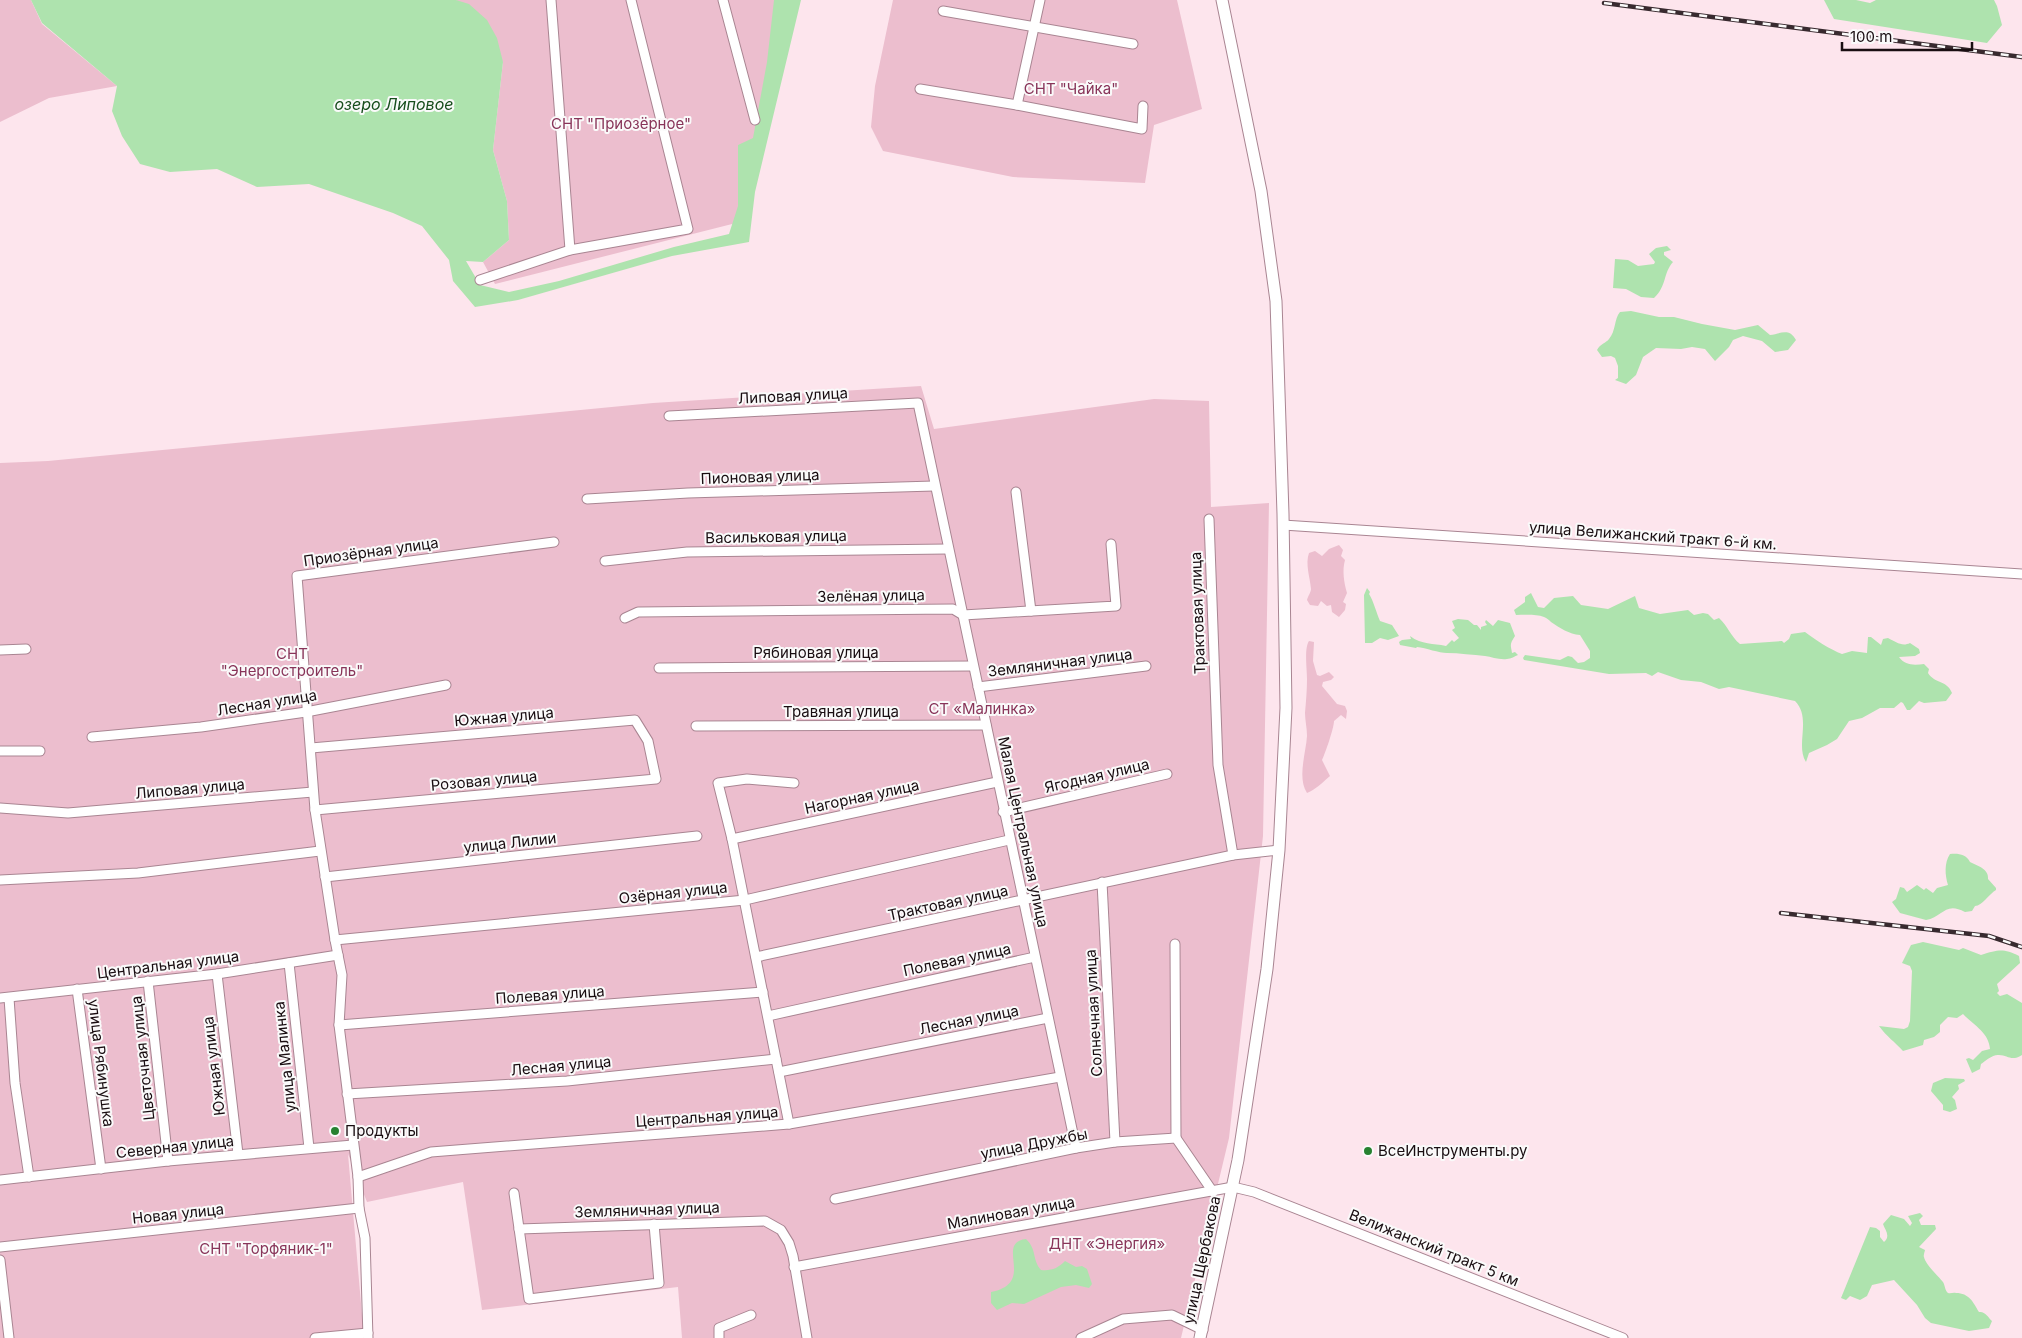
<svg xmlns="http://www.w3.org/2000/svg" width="2022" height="1338" viewBox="0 0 2022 1338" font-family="Inter,sans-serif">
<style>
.green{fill:#ecbece}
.water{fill:#aee3ae}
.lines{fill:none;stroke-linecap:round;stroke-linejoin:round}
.minor-casing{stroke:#a98592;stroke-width:11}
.major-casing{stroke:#a98592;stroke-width:13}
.minor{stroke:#fff;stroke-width:9}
.major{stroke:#fff;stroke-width:11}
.rail-casing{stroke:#382a2f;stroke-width:4.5}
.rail{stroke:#fafafa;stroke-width:2.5;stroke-dasharray:8;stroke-linecap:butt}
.poi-dot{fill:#278130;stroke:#fafafa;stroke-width:2}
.labels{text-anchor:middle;stroke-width:4;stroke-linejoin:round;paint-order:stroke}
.park-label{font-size:15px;fill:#883459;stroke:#fafafa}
.street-label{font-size:15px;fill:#190d11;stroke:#fafafa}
.poi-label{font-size:15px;fill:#190d11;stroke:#fafafa;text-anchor:start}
.water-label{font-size:16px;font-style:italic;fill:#184e1d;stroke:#fafafa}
</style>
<rect width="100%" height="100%" fill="#fde5ed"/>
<g class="green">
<polygon points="0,0 31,0 42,24 117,86 49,98 0,122"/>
<polygon points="456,0 791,0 740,222 495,284 483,262 509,240 507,201 493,150 503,62"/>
<polygon points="893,0 1177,0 1202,109 1154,125 1145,183 1013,177 883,151 871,127 875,86"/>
<polygon points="921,386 934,429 1154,399 1209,401 1211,507 1269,503 1263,836 1229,1138 1181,1338 682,1338 678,1287 482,1310 463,1182 367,1202 348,1154 364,1338 0,1338 0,463 48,461 653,403"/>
<path d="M1339 545 1343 550 1341 556 1345 560C1342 570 1344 583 1347 593L1343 602 1346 604 1345 610 1339 617 1332 612 1331 605 1327 606 1321 601 1318 606 1310 605 1307 600C1308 596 1311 592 1311 589 1310 577 1305 564 1309 553L1315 551 1322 556 1329 549Z"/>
<path d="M1309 641 1314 642 1313 661 1317 675 1320 676 1329 672 1334 677 1331 680 1323 682 1322 686 1337 704 1345 706 1347 711 1346 719 1341 715 1334 721C1334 728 1325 754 1322 760L1330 776C1322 783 1316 789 1307 793 1297 778 1306 753 1307 736 1307 728 1305 720 1305 713 1306 701 1307 690 1307 679 1307 669 1304 648 1309 641Z"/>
</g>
<g class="water">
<polygon points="31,0 456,0 469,4 487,20 497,38 503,62 493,150 507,201 509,240 483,262 466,261 480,285 509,292 559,281 674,247 729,234 738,206 738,145 753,138 767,62 774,0 801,0 755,192 749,242 672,256 518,300 475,307 453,281 449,260 422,226 393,213 309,184 257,187 217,169 170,172 140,164 122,136 112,111 117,86 42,23"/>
<polygon points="1824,0 1856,0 1870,3 1876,0 1994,0 1997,6 2002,25 1987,43 1834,19"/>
<path d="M1667 246 1671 250 1664 252V255L1673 262C1663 273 1667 286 1654 298L1641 297 1626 289 1613 288 1615 259 1628 260 1638 266 1654 264 1655 262 1649 254 1656 248Z"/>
<path d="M1631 311 1659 317H1674L1702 324 1735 330 1758 325 1770 335C1780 334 1789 327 1796 340L1788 350 1775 352 1762 341 1743 336 1733 340 1729 347 1715 361 1705 349 1692 347 1681 349 1656 348 1643 357 1636 375 1626 384 1615 380 1618 378V366L1615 358 1611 356 1602 357 1597 350C1600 344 1606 343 1609 339 1616 331 1614 319 1620 312Z"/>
<path d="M1367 588 1370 592 1369 594C1374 602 1376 612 1380 621L1392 625 1399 636 1388 640 1380 638 1372 643H1365L1364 595Z"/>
<path d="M1531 593 1538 607 1544 608 1554 598 1573 596 1581 605 1608 609 1635 596 1639 608 1660 614 1688 610 1694 615 1703 613 1708 614 1714 620 1719 618C1728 626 1731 637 1740 644L1782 641 1784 643 1789 639 1791 634 1805 632C1814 639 1831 650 1842 654L1852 651 1867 653 1868 637H1871L1881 645 1883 639 1888 638C1896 642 1902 647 1910 643L1919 649 1920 653 1915 656 1899 657C1905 666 1915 665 1924 664L1929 669 1928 673C1935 684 1947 680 1952 693L1946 701 1924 703 1919 701 1910 710H1907L1903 703 1901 702 1894 708H1880L1862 718 1849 721 1837 739 1827 745 1809 753 1806 762C1795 745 1812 718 1795 701L1729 687 1719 689 1701 682 1681 680 1658 672 1652 676 1646 673 1609 674 1524 660 1523 658 1525 655 1560 660 1568 656 1572 657 1578 663 1584 662 1590 658V651L1580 635C1569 634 1560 628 1551 622 1549 620 1547 618 1544 617 1536 614 1525 615 1516 615L1514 610 1525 602V597Z"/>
<path d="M1458 619 1468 620 1474 625H1477L1481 630V627L1487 625 1485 622 1486 620 1493 626 1498 620 1510 623 1515 636C1509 645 1511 645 1512 653L1515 652 1518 655C1515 656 1511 659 1507 659 1499 660 1492 657 1485 656 1473 655 1459 653 1447 653 1439 653 1426 648 1417 647L1416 648 1400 645 1399 642 1402 640 1411 639 1410 636C1422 645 1433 643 1446 646L1452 640 1454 642 1459 638 1452 630 1455 628 1452 621Z"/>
<path d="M1950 854C1958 853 1966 854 1970 862 1978 866 1989 869 1988 879L1996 888V890C1989 894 1982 906 1975 906L1972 911 1965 912C1945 901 1943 917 1926 920L1900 913 1892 902 1896 899 1900 887 1904 888 1907 892 1917 885 1924 890 1926 888 1933 893 1937 888 1948 885C1945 875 1944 863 1950 854Z"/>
<path d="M1923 942 1959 950 1963 948 1981 955C1998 950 2003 948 2019 956L2020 963 1997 984 1999 991 1997 993 2000 996 2007 994 2022 1003V1055C2011 1062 2008 1055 1999 1055 1993 1054 1985 1061 1981 1064L1980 1069 1972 1073 1966 1059 1969 1058 1973 1060 1982 1051 1990 1049C1989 1032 1973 1025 1963 1014L1957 1018 1948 1017 1940 1025V1032L1934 1037 1924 1040 1923 1045 1903 1051C1894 1041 1887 1037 1879 1026L1904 1029 1908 1027 1910 1021 1912 971 1910 966 1902 963 1911 945Z"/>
<polygon points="1945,1078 1964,1079 1965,1081 1958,1085 1959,1089 1952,1097 1955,1100 1957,1109 1950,1112 1943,1110 1943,1105 1931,1091 1933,1083"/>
<path d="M1920 1213 1923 1216 1919 1220 1921 1225H1935L1936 1229 1919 1247 1925 1250C1925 1251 1923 1256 1924 1257 1925 1264 1939 1277 1943 1282 1945 1285 1945 1291 1948 1293 1951 1294 1953 1292 1956 1293 1969 1293 1973 1302 1979 1312 1985 1311 1988 1317 1992 1321L1989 1328 1969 1331 1931 1323 1925 1318 1917 1305 1894 1280 1872 1285 1867 1296 1860 1300 1850 1296 1846 1300 1841 1298 1870 1227 1876 1228 1880 1231V1237L1884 1242C1891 1236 1885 1230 1883 1224L1891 1215 1904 1219 1910 1226 1912 1223 1908 1216Z"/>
<path d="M1026 1239C1037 1249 1032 1260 1041 1270 1052 1271 1058 1268 1065 1261L1076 1267 1082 1266 1087 1269 1092 1284 1089 1288 1076 1285 1061 1287 1024 1304 1012 1303 997 1310 991 1303V1292C1037 1283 994 1243 1026 1239Z"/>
</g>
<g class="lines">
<defs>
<g id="minor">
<polyline points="551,0 570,250"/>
<polyline points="723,0 755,120"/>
<polyline points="943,11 1133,44"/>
<polyline points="920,89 1017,105 1142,129 1143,106"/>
<polyline points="1017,105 1040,0"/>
<polyline points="480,280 570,250 688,229 631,0"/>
<polyline points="669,416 918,403 1076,1148"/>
<polyline points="1016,492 1031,611"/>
<polyline points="587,499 688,493 934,486"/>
<polyline points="1209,519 1218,765 1233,855"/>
<polyline points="1283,525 2022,574"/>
<polyline points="605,561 687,552 948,549"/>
<polyline points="625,618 638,612 953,609 963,615 1116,606 1111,544"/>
<polyline points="0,650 26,649"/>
<polyline points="659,668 973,666"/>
<polyline points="978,687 1146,666"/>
<polyline points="696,726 986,725"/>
<polyline points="92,737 201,727 306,712 446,685"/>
<polyline points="311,748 635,720 648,741 656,779 315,810"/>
<polyline points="0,751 40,751"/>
<polyline points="0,808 68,813 313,792"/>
<polyline points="1003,812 1167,774"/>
<polyline points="732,839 997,782"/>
<polyline points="325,877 697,836"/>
<polyline points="0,880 138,873 320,851"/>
<polyline points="1102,882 1115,1142"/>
<polyline points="335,940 745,900 1009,840"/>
<polyline points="1175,944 1176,1138"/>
<polyline points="756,957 1233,855 1279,850"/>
<polyline points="289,963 309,1148"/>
<polyline points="217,974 238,1154"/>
<polyline points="148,981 168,1161"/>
<polyline points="77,989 101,1169"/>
<polyline points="0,998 217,974 338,955"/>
<polyline points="9,998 15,1083 29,1177"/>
<polyline points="768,1016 1035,957"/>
<polyline points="339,1025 763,992"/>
<polyline points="779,1072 1048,1018"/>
<polyline points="347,1094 567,1081 776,1059"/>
<polyline points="789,1124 732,839 718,783 747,779 794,783"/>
<polyline points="358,1177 431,1152 789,1124 1060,1077"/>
<polyline points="0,1180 168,1161 353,1145"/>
<polyline points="514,1193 529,1299 659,1283 654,1224"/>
<polyline points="835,1199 1076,1148 1115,1142 1176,1138 1213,1192"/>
<polyline points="519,1229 765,1221 781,1230 789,1243 793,1256 807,1338"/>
<polyline points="0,1247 359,1208"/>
<polyline points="0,1260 9,1338"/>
<polyline points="794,1267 1233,1187 1254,1192 1623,1338"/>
<polyline points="315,1338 368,1333"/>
<polyline points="368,1338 365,1238 359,1208 358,1177 339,1025 342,975 335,940 315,810 297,576 554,542"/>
<polyline points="719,1338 719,1328 751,1315"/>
<polyline points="1081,1338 1123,1319 1172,1315 1203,1330"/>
</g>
<polyline id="major" points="1200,1338 1238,1160 1267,969 1279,850 1286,708 1283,514 1276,301 1261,191 1222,0"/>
</defs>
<use href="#minor" class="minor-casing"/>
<use href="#major" class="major-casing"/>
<use href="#minor" class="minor"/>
<use href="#major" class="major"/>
<defs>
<g id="rail">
<polyline points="1604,3 2022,57"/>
<polyline points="1781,913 1989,936 2022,947"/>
</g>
</defs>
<use href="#rail" class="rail-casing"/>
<use href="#rail" class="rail"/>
</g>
<g class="poi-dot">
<circle cx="335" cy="1131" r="5"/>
<circle cx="1368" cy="1151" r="5"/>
</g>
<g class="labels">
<g class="park-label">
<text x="1071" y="94">СНТ "Чайка"</text>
<text x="621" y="129">СНТ "Приозёрное"</text>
<text x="292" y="659">СНТ<tspan x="292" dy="17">"Энергостроитель"</tspan></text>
<text x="982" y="714">CТ «Малинка»</text>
<text x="1107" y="1249">ДНТ «Энергия»</text>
<text x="266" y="1254">СНТ "Торфяник-1"</text>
</g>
<g class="street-label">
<text transform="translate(793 396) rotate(-3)" y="5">Липовая улица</text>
<text transform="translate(760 477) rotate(-2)" y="5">Пионовая улица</text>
<text transform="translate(1653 536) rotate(4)" y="5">улица Велижанский тракт 6-й км.</text>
<text transform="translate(776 537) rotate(-1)" y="5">Васильковая улица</text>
<text transform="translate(371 552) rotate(-8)" y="5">Приозёрная улица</text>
<text transform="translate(871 596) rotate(-1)" y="5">Зелёная улица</text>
<text transform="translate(1198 613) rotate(-92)" y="5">Трактовая улица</text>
<text x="816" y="658">Рябиновая улица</text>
<text transform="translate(1060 663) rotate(-7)" y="5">Земляничная улица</text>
<text transform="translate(267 703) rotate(-9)" y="5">Лесная улица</text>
<text x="841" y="717">Травяная улица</text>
<text transform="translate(504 717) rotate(-5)" y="5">Южная улица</text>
<text transform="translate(1097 776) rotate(-13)" y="5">Ягодная улица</text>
<text transform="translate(484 781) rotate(-5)" y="5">Розовая улица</text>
<text transform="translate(190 789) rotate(-5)" y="5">Липовая улица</text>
<text transform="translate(862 797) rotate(-12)" y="5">Нагорная улица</text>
<text transform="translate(1023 832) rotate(78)" y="5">Малая Центральная улица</text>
<text transform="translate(510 843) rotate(-6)" y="5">улица Лилии</text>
<text transform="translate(673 893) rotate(-6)" y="5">Озёрная улица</text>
<text transform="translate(948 903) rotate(-12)" y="5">Трактовая улица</text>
<text transform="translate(957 960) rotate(-12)" y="5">Полевая улица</text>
<text transform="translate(168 965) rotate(-7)" y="5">Центральная улица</text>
<text transform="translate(550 995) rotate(-4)" y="5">Полевая улица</text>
<text transform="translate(1094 1013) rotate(-93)" y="5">Солнечная улица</text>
<text transform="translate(969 1020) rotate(-11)" y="5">Лесная улица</text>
<text transform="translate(285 1057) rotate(-96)" y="5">улица Малинка</text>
<text transform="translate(143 1058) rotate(-96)" y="5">Цветочная улица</text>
<text transform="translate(101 1063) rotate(83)" y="5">улица Рябинушка</text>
<text transform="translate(214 1066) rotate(-97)" y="5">Южная улица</text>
<text transform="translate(561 1066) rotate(-5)" y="5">Лесная улица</text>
<text transform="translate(707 1117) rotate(-4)" y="5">Центральная улица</text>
<text transform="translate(1034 1144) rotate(-11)" y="5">улица Дружбы</text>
<text transform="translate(175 1147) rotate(-6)" y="5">Северная улица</text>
<text transform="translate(647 1210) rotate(-2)" y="5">Земляничная улица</text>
<text transform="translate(1011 1213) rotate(-10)" y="5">Малиновая улица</text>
<text transform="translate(178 1214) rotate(-6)" y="5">Новая улица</text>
<text transform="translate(1434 1248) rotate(22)" y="5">Велижанский тракт 5 км</text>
<text transform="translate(1202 1260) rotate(-78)" y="5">улица Щербакова</text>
</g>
<g class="poi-label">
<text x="345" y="1136">Продукты</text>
<text x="1378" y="1156">ВсеИнструменты.ру</text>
</g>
<g class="water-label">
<text x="394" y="110">озеро Липовое</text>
</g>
</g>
<path d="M1842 42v8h130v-8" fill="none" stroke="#190d11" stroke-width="2.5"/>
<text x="1850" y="42" font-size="15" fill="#190d11" stroke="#fafafa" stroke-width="4" paint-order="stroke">100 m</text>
</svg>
